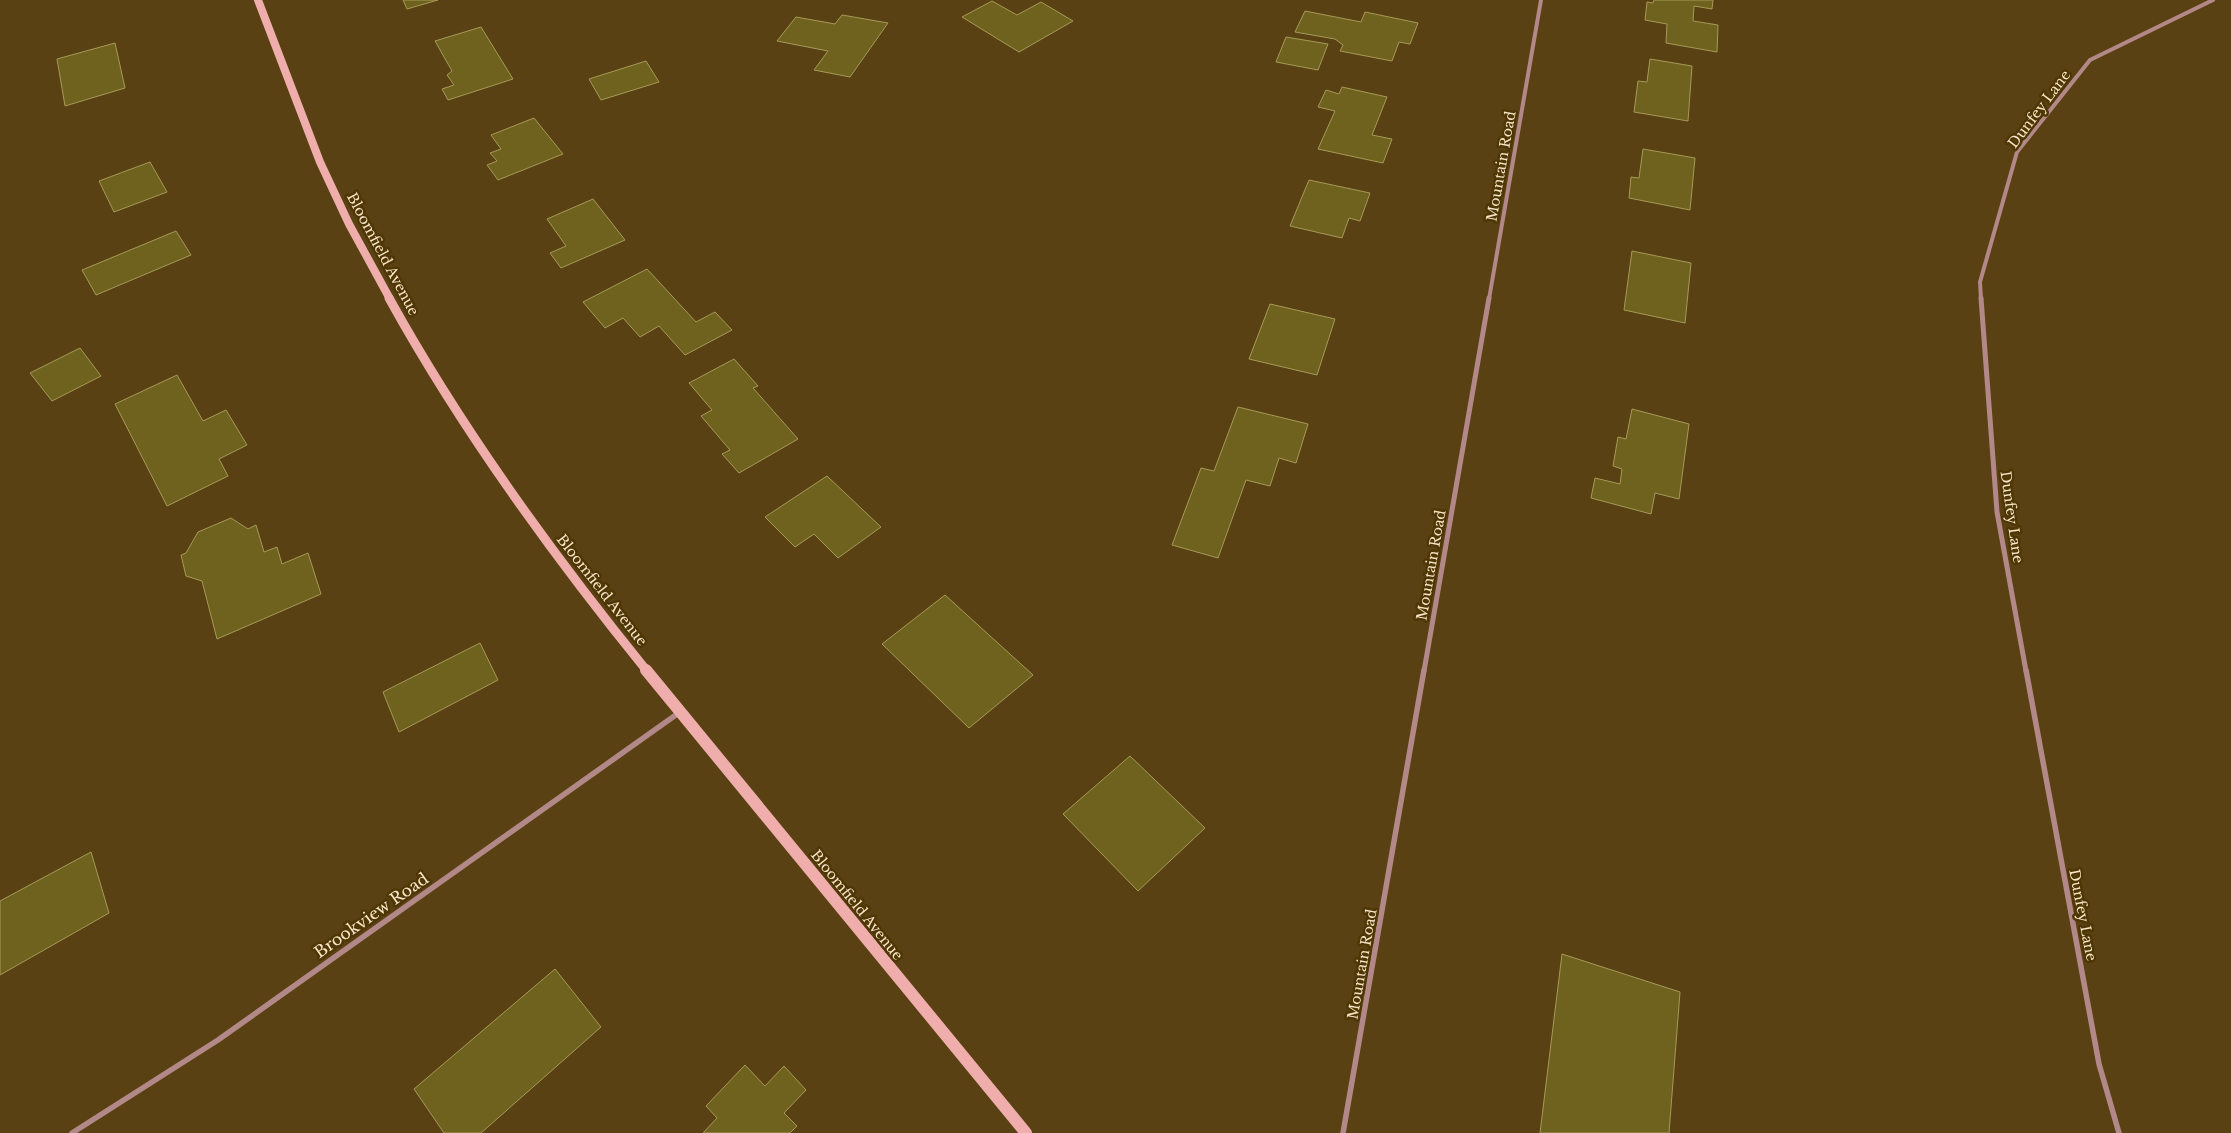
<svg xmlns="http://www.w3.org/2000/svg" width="2231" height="1133" viewBox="0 0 2231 1133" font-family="'Libre Baskerville',serif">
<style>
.building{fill:#6e621e;stroke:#a69a58}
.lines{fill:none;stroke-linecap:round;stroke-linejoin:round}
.street-far2{stroke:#b28988;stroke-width:4}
.street-far1{stroke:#b28988;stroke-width:5}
.street{stroke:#b28988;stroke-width:5.5}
.secondary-far2{stroke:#efadac;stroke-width:8}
.secondary-far1{stroke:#efadac;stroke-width:9}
.secondary{stroke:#efadac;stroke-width:12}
.labels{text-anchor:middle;stroke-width:5;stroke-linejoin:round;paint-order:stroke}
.street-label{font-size:14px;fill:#f8e5c8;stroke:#4f3705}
.near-street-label{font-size:16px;fill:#f8e5c8;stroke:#4f3705}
</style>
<rect width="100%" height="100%" fill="#5a4113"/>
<g class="building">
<polygon points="403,0 438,0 407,9"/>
<polygon points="1654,0 1713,0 1712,9 1694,6 1693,21 1718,25 1717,52 1666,43 1667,24 1645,20 1647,2 1653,3"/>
<polygon points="992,1 1017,15 1041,2 1073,21 1019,52 962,17"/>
<polygon points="1305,11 1361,22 1365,12 1418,23 1410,44 1399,42 1392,61 1340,51 1343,45 1335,39 1295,32"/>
<polygon points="842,15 888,23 850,77 814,70 828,51 777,41 796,17 835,24"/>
<polygon points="481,27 513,79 448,100 442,89 454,85 447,75 452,71 435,41"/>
<polygon points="1286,37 1328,44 1318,70 1276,62"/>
<polygon points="115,43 125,88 65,106 57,59"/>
<polygon points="1650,59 1692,66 1688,121 1634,112 1638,81 1647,82"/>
<polygon points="646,61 659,82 601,100 589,79"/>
<polygon points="1342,87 1387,97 1372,135 1392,139 1383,163 1318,149 1335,111 1318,107 1326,90 1339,94"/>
<polygon points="534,118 563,154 498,180 487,165 497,161 490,153 501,149 491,135"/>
<polygon points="1643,149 1695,158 1690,210 1629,198 1631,177 1639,178"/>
<polygon points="150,162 167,192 114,212 99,181"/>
<polygon points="1309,180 1370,193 1360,221 1349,218 1342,238 1290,226"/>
<polygon points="593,199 625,240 561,268 550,253 566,246 547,219"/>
<polygon points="176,231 191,255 96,295 82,270"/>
<polygon points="1632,251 1691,263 1685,323 1624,310"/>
<polygon points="647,269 696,322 715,312 732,330 685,355 659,326 640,337 623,318 605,328 583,302"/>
<polygon points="1270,304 1335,319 1317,375 1249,359"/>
<polygon points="80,348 101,376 52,401 30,373"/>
<polygon points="734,359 758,386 753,388 798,439 739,473 722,454 730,450 701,416 712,410 689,383"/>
<polygon points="177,375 203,421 226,410 247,445 219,459 228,476 167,506 115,404"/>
<polygon points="1238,407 1308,424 1296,463 1279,458 1270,486 1246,480 1218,558 1172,545 1201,468 1214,471"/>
<polygon points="1632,409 1689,424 1679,499 1655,493 1651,514 1591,498 1595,478 1620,484 1622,469 1613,466 1618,437 1626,439"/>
<polygon points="827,476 881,527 838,558 814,534 795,547 765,517"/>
<polygon points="231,518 248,529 256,525 264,552 277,547 282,564 308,553 321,594 217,639 202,581 186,576 181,555 186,553 198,532"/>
<polygon points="945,595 1033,675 969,728 882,644"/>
<polygon points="480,643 498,680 399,732 383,692"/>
<polygon points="1130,756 1205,828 1138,891 1063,814"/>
<polygon points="91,852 109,913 0,975 0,901"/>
<polygon points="1562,954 1680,992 1669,1133 1540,1133"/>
<polygon points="555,969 601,1027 481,1133 444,1133 414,1089"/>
<polygon points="745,1065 765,1086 784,1066 806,1090 784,1113 797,1126 790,1133 703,1133 717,1118 706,1106"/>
</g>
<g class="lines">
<g class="street-far2">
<polyline points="1489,299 1541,0"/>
<polyline points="1981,299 1980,282 2017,152 2090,60 2213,0"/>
</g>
<g class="street-far1">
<polyline points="1981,298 1997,512 2026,671"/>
<polyline points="1424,671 1489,298"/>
</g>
<g class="street">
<polyline points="2026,670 2099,1064 2119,1133"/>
<polyline points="72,1133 218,1040 680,712"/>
<polyline points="1343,1133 1424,670"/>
</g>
<polyline class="secondary-far2" points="258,0 320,162 349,224 390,299"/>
<path class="secondary-far1" d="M389 298C462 430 552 554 647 671"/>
<polyline class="secondary" points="646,670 1026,1133"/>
</g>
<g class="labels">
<g class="street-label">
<text transform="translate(2039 109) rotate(-53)" y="5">Dunfey Lane</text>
<text transform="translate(1501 166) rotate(-80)" y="5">Mountain Road</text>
<text transform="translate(383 254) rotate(62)" y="5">Bloomfield Avenue</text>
<text transform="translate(2012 517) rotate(82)" y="5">Dunfey Lane</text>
<text transform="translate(1431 565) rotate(-80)" y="5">Mountain Road</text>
<text transform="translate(602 590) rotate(52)" y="5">Bloomfield Avenue</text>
<text transform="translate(857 905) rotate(51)" y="5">Bloomfield Avenue</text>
<text transform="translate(2083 915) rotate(79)" y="5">Dunfey Lane</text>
<text transform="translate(1362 964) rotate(-80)" y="5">Mountain Road</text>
</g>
<g class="near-street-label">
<text transform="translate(371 915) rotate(-35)" y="6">Brookview Road</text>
</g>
</g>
</svg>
